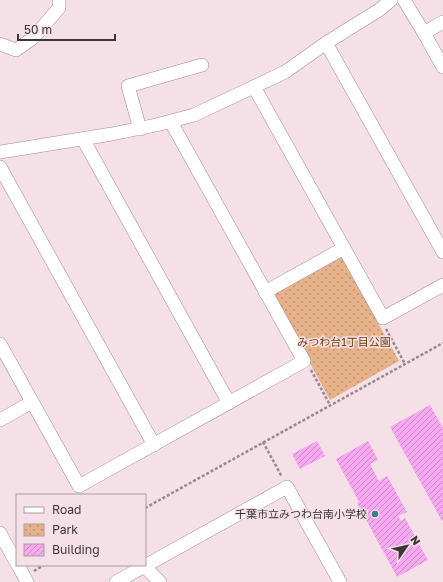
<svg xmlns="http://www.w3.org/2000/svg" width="443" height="582" viewBox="0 0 443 582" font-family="'Golos Text','Noto Sans JP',sans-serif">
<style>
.park{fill:url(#park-dots)}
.building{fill:url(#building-hatch)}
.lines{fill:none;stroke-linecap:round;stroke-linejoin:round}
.minor-casing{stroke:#9e8c91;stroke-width:14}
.path{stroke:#96888c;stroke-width:2.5;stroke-dasharray:3 2;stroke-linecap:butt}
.minor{stroke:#fff;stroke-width:13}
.poi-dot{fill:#3b818d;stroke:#f4e0e6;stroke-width:1.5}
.labels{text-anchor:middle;stroke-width:3;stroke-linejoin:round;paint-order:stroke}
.park-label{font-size:11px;fill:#723e07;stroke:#f4e0e6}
.poi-label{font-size:11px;fill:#3d3537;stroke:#f4e0e6;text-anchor:end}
</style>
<defs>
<pattern id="park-dots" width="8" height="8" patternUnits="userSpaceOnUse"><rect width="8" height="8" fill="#e7b289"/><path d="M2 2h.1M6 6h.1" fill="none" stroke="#bc9271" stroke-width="1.8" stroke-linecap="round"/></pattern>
<pattern id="building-hatch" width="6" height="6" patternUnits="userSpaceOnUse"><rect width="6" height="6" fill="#f6a8f0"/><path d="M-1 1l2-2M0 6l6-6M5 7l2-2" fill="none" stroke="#c88ac3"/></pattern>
</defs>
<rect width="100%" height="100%" fill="#f4e0e6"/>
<polygon class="park" points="336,256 342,257 399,361 330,400 273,295 274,290"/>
<g class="building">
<polygon points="430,405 443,428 443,520 442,521 390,427"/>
<polygon points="317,441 325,456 300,469 292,454"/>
<polygon points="368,441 378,460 370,464 379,481 387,476 407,512 398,516 401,521 405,518 428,560 397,577 357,503 359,502 336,459"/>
</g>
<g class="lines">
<defs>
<g id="minor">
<polyline points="404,0 424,33 443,67"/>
<polyline points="424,33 443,22"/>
<polyline points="326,43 443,252"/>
<polyline points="0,44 16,50 33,38 59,8 59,0"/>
<polyline points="254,87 383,318 443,285"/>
<polyline points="140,129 128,86 202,65"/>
<polyline points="83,139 229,403"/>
<polyline points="0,152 112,134 156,125 194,115 285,72 326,43 379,10 391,0"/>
<polyline points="0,167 154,445"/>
<polyline points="265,292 344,248"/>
<polyline points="0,344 79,486 304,361 171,122"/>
<polyline points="0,420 32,402"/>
<polyline points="0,533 17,564"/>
<polyline points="18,565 27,582"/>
<polyline points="145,567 160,582"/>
<polyline points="116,582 287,487 340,582"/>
</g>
</defs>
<use href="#minor" class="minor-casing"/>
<g class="path">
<polyline points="386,329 405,364"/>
<polyline points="311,370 330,405"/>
<polyline points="263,442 282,477"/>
<polyline points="145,508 443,343"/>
<polyline points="34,571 44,565"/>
</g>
<use href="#minor" class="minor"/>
</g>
<circle class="poi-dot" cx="375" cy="514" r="4"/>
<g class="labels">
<g class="park-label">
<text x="344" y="346">みつわ台1丁目公園</text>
</g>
<g class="poi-label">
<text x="367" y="518">千葉市立みつわ台南小学校</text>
</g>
</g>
<rect x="16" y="494" width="130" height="72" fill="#f4e0e6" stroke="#ab9ca0"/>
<rect x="24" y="507" width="20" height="6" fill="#ffffff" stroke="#ab9ca0"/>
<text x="52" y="514" font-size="12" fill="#3d3537">Road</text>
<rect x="24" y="524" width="20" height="12" fill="url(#park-dots)" stroke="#ab9ca0"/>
<text x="52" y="534" font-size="12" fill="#3d3537">Park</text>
<rect x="24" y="544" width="20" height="12" fill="url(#building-hatch)" stroke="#ab9ca0"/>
<text x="52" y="554" font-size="12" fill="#3d3537">Building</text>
<g transform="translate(407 546) rotate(56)" stroke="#f4e0e6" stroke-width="3" paint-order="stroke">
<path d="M0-3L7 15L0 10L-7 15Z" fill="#3d3537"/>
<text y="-6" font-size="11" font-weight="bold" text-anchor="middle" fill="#3d3537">N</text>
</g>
<path d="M18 34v6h97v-6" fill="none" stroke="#3d3537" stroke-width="2"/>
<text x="24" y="34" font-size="12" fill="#3d3537" stroke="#f4e0e6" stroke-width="3" paint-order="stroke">50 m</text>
</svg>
